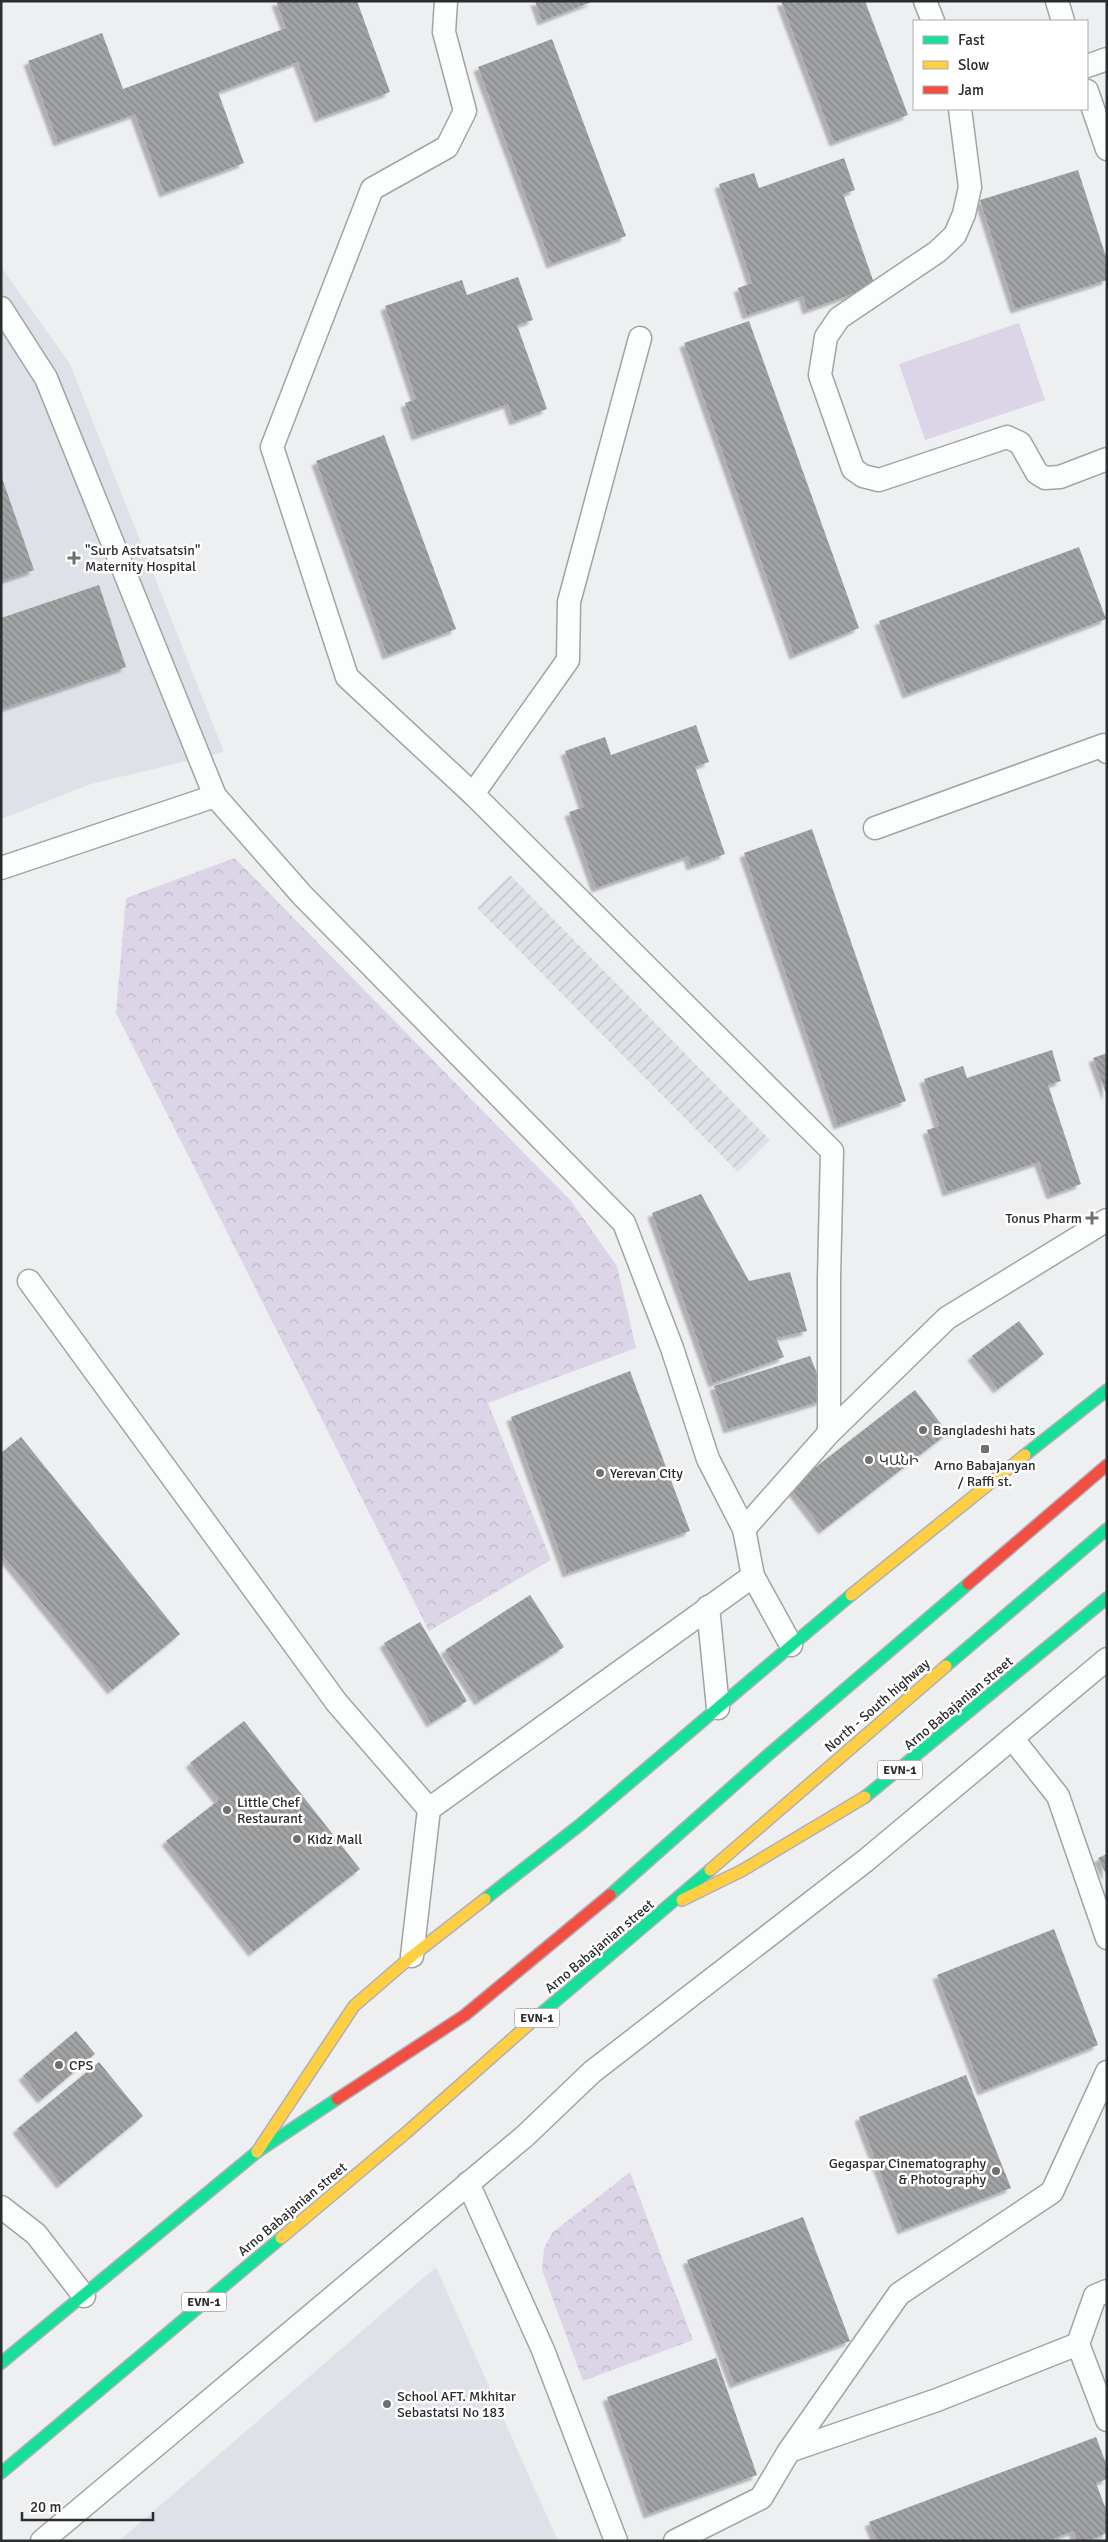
<svg xmlns="http://www.w3.org/2000/svg" width="1108" height="2542" viewBox="0 0 1108 2542" font-family="Signika,'Noto Sans Armenian',sans-serif">
<style>
.built{fill:#dee1e7}
.industrial{fill:url(#industrial-furrows)}
.forest{fill:url(#forest-crowns)}
.pitch{fill:#dcd5e7}
.building{fill:url(#building-back-hatch);filter:url(#shadow)}
.lines{fill:none;stroke-linecap:round;stroke-linejoin:round}
.lane-casing{stroke:#a2a3a4;stroke-width:25}
.fast-casing{stroke:#aeafbb;stroke-width:14}
.slow-casing{stroke:#aeafbb;stroke-width:14}
.jam-casing{stroke:#aeafbb;stroke-width:14}
.lane{stroke:#fcfdfd;stroke-width:22}
.fast{stroke:#16e098;stroke-width:11}
.slow{stroke:#ffcf43;stroke-width:11}
.jam{stroke:#f24e42;stroke-width:11}
.poi-dot{fill:#6f7072;stroke:#fff;stroke-width:2}
.labels{text-anchor:middle;stroke-width:5;stroke-linejoin:round;paint-order:stroke}
.shield{fill:#fff;stroke:#6b6b6c;stroke-width:1}
.shield-label{font-size:12px;font-weight:bold;fill:#2b2c2d}
.poi-label{font-size:14px;fill:#2b2c2d;stroke:#fff;text-anchor:start}
.street-label{font-size:14px;fill:#2b2c2d;stroke:#fff}
</style>
<defs>
<pattern id="industrial-furrows" width="10" height="10" patternUnits="userSpaceOnUse" patternTransform="scale(1.25)"><rect width="10" height="10" fill="#dee1e7"/><path d="M-1 1l2-2M0 10L10 0M9 11l2-2" fill="none" stroke="#bfc1c6"/></pattern>
<pattern id="forest-crowns" width="20" height="18" patternUnits="userSpaceOnUse" patternTransform="scale(1.25)"><rect width="20" height="18" fill="#dcd5e7"/><path d="M2 6a3 3 0 1 1 6 0M12 15a3 3 0 1 1 6 0" fill="none" stroke="#bdb7c6"/></pattern>
<pattern id="building-back-hatch" width="6" height="6" patternUnits="userSpaceOnUse" patternTransform="scale(1.25)"><rect width="6" height="6" fill="#a2a3a4"/><path d="M-1 5l2 2M0 0l6 6M5-1l2 2" fill="none" stroke="#848586"/></pattern>
<filter id="shadow"><feDropShadow dx="-4.5" dy="4.5" stdDeviation="1" flood-color="#0004"/></filter>
</defs>
<rect width="100%" height="100%" fill="#eeeff1"/>
<g class="built">
<polygon points="1,267 70,364 224,752 91,784 1,819"/>
<polygon points="436,2267 558,2541 119,2541"/>
</g>
<polygon class="industrial" points="510,875 770,1140 738,1172 477,908"/>
<g class="forest">
<polygon points="235,858 571,1201 617,1266 636,1348 488,1403 551,1560 429,1631 116,1013 126,898"/>
<polygon points="630,2172 693,2340 583,2381 542,2270 544,2249 552,2233"/>
</g>
<polygon class="pitch" points="1019,323 1045,400 925,440 899,364"/>
<g class="building">
<polygon points="276,1 357,1 390,92 319,118 298,62 218,92 244,163 164,193 135,114 58,142 28,61 102,33 123,89 286,28"/>
<polygon points="535,1 594,1 542,21"/>
<polygon points="781,1 865,1 908,115 834,142"/>
<polygon points="552,39 626,236 551,264 478,67"/>
<polygon points="844,158 855,190 843,194 875,286 807,310 803,296 747,315 738,288 752,283 719,184 754,173 759,188"/>
<polygon points="1078,170 1107,260 1107,280 1015,309 980,200"/>
<polygon points="518,277 533,320 517,325 547,409 514,421 508,404 416,436 405,403 416,399 385,306 462,280 467,295"/>
<polygon points="749,321 859,628 794,655 684,343"/>
<polygon points="384,435 456,629 387,655 316,461"/>
<polygon points="1,475 34,570 1,581"/>
<polygon points="1079,547 1106,619 907,694 879,621"/>
<polygon points="99,585 126,667 1,709 1,618"/>
<polygon points="696,725 709,762 695,767 725,854 691,866 688,856 596,888 569,812 584,807 565,751 605,737 611,755"/>
<polygon points="812,829 906,1101 838,1125 744,853"/>
<polygon points="1052,1050 1061,1081 1048,1085 1081,1184 1051,1195 1039,1162 947,1192 927,1130 939,1126 924,1079 963,1066 967,1078"/>
<polygon points="1107,1053 1107,1096 1093,1058"/>
<polygon points="701,1194 749,1281 790,1272 807,1331 776,1338 784,1357 713,1383 652,1213"/>
<polygon points="1019,1321 1044,1354 998,1389 972,1356"/>
<polygon points="810,1356 824,1391 821,1401 728,1429 714,1386"/>
<polygon points="630,1371 690,1531 567,1573 511,1417"/>
<polygon points="915,1390 948,1433 823,1530 790,1487"/>
<polygon points="21,1437 180,1634 112,1690 1,1553 1,1453"/>
<polygon points="530,1595 564,1647 479,1701 445,1650"/>
<polygon points="420,1622 467,1701 431,1723 384,1643"/>
<polygon points="244,1721 360,1869 253,1952 166,1841 219,1800 190,1763"/>
<polygon points="1107,1854 1107,1876 1098,1858"/>
<polygon points="1054,1929 1098,2045 982,2091 937,1975"/>
<polygon points="76,2031 95,2054 42,2099 23,2076"/>
<polygon points="99,2062 143,2116 61,2184 17,2129"/>
<polygon points="966,2075 1011,2188 902,2230 859,2117"/>
<polygon points="803,2217 850,2341 734,2384 687,2260"/>
<polygon points="716,2358 757,2475 648,2514 607,2397"/>
<polygon points="1096,2437 1107,2466 1107,2479 1096,2483 1107,2512 1107,2533 1087,2541 1077,2541 1073,2531 1048,2541 877,2541 869,2522"/>
</g>
<g class="lines">
<g class="lane-casing">
<g id="lane">
<polyline points="446,1 444,32 465,111 447,147 372,189 272,447 347,677 473,794 832,1151 829,1278 829,1433"/>
<polyline points="925,1 933,21"/>
<polyline points="1057,1 1063,21"/>
<polyline points="1087,66 1107,59"/>
<polyline points="1087,91 1107,149"/>
<polyline points="960,109 970,187 964,214 955,235 937,252 839,318 826,337 820,375 853,469 863,476 879,480 1007,437 1020,443 1037,473 1045,478 1060,477 1107,459"/>
<polyline points="1,308 46,378 215,796 302,895 624,1223 672,1348 708,1459 744,1529 753,1576 791,1645"/>
<polyline points="473,794 568,660 569,602 640,338"/>
<polyline points="875,828 1104,745 1107,752"/>
<polyline points="1,868 215,796"/>
<polyline points="29,1281 337,1703 429,1809"/>
<polyline points="744,1529 829,1433 947,1318 1107,1220"/>
<polyline points="708,1607 718,1708"/>
<polyline points="1012,1738 1058,1796 1107,1938"/>
<polyline points="412,1956 429,1809 753,1576"/>
<polyline points="468,2183 543,2350 616,2541"/>
<polyline points="1,2207 36,2234 84,2296"/>
<polyline points="1107,2291 1095,2296 1078,2344 1107,2420"/>
<polyline points="789,2451 937,2400 1078,2344"/>
<polyline points="42,2541 525,2136 592,2072 865,1861 1107,1659"/>
<polyline points="675,2541 761,2498 789,2451 899,2294 1052,2192 1107,2072"/>
</g>
</g>
<g class="fast-casing">
<g id="fast">
<polyline points="1025,1455 1107,1390"/>
<polyline points="946,1666 1107,1529"/>
<polyline points="865,1797 1107,1598"/>
<polyline points="610,1895 768,1755 968,1584"/>
<polyline points="485,1899 581,1824 851,1595"/>
<polyline points="537,2017 710,1870"/>
<polyline points="1,2363 257,2152 337,2099"/>
<polyline points="1,2473 281,2238"/>
</g>
</g>
<g class="slow-casing">
<g id="slow">
<polyline points="851,1595 1025,1455"/>
<polyline points="710,1870 946,1666"/>
<polyline points="682,1900 743,1870 865,1797"/>
<polyline points="257,2152 354,2006 412,1956 485,1899"/>
<polyline points="281,2238 407,2132 537,2017"/>
</g>
</g>
<g class="jam-casing">
<g id="jam">
<polyline points="968,1584 1107,1465"/>
<polyline points="337,2099 465,2015 610,1895"/>
</g>
</g>
<use href="#lane" class="lane"/>
<use href="#fast" class="fast"/>
<use href="#slow" class="slow"/>
<use href="#jam" class="jam"/>
</g>
<g class="poi-dot">
<path d="M71.5 550.5h5v5h5v5h-5v5h-5v-5h-5v-5h5z"/>
<path d="M1089.5 1210.5h5v5h5v5h-5v5h-5v-5h-5v-5h5z"/>
<circle cx="923" cy="1430" r="5"/>
<rect x="980" y="1444" width="10" height="10" rx="2.5"/>
<circle cx="869" cy="1460" r="5"/>
<circle cx="600" cy="1473" r="5"/>
<circle cx="227" cy="1810" r="5"/>
<circle cx="297" cy="1839" r="5"/>
<circle cx="59" cy="2065" r="5"/>
<circle cx="996" cy="2171" r="5"/>
<circle cx="387" cy="2404" r="5"/>
</g>
<g class="labels">
<g class="shield">
<rect x="877.5" y="1760.5" width="45" height="19" rx="4"/>
<rect x="514.5" y="2008.5" width="45" height="19" rx="4"/>
<rect x="181.5" y="2292.5" width="45" height="19" rx="4"/>
</g>
<g class="shield-label">
<text x="900" y="1774">EVN-1</text>
<text x="537" y="2022">EVN-1</text>
<text x="204" y="2306">EVN-1</text>
</g>
<g class="poi-label">
<text x="85" y="555">"Surb Astvatsatsin"<tspan x="85" dy="16">Maternity Hospital</tspan></text>
<text x="1082" y="1223" text-anchor="end">Tonus Pharm</text>
<text x="933" y="1435">Bangladeshi hats</text>
<text x="879" y="1465">ԿԱՆԻ</text>
<text x="985" y="1470" text-anchor="middle">Arno Babajanyan<tspan x="985" dy="16">/ Raffi st.</tspan></text>
<text x="610" y="1478">Yerevan City</text>
<text x="237" y="1807">Little Chef<tspan x="237" dy="16">Restaurant</tspan></text>
<text x="307" y="1844">Kidz Mall</text>
<text x="69" y="2070">CPS</text>
<text x="986" y="2168" text-anchor="end">Gegaspar Cinematography<tspan x="986" dy="16">&amp; Photography</tspan></text>
<text x="397" y="2401">School AFT. Mkhitar<tspan x="397" dy="16">Sebastatsi No 183</tspan></text>
</g>
<g class="street-label">
<text transform="translate(958 1703) rotate(-40)" y="5">Arno Babajanian street</text>
<text transform="translate(877 1705) rotate(-41)" y="5">North - South highway</text>
<text transform="translate(599 1946) rotate(-40)" y="5">Arno Babajanian street</text>
<text transform="translate(292 2209) rotate(-40)" y="5">Arno Babajanian street</text>
</g>
</g>
<rect width="1108" height="2542" fill="none" stroke="#2b2c2d" stroke-width="5"/>
<rect x="913" y="20" width="175" height="90" fill="#ffffff" stroke="#aaabab"/>
<rect x="923" y="36" width="25" height="8" fill="#16e098" stroke="#aaabab"/>
<text x="958" y="45" font-size="15" fill="#2b2c2d">Fast</text>
<rect x="923" y="61" width="25" height="8" fill="#ffcf43" stroke="#aaabab"/>
<text x="958" y="70" font-size="15" fill="#2b2c2d">Slow</text>
<rect x="923" y="86" width="25" height="8" fill="#f24e42" stroke="#aaabab"/>
<text x="958" y="95" font-size="15" fill="#2b2c2d">Jam</text>
<path d="M22 2512v8h131v-8" fill="none" stroke="#2b2c2d" stroke-width="2.5"/>
<text x="30" y="2512" font-size="15" fill="#2b2c2d" stroke="#ffffff" stroke-width="4" paint-order="stroke">20 m</text>
</svg>
